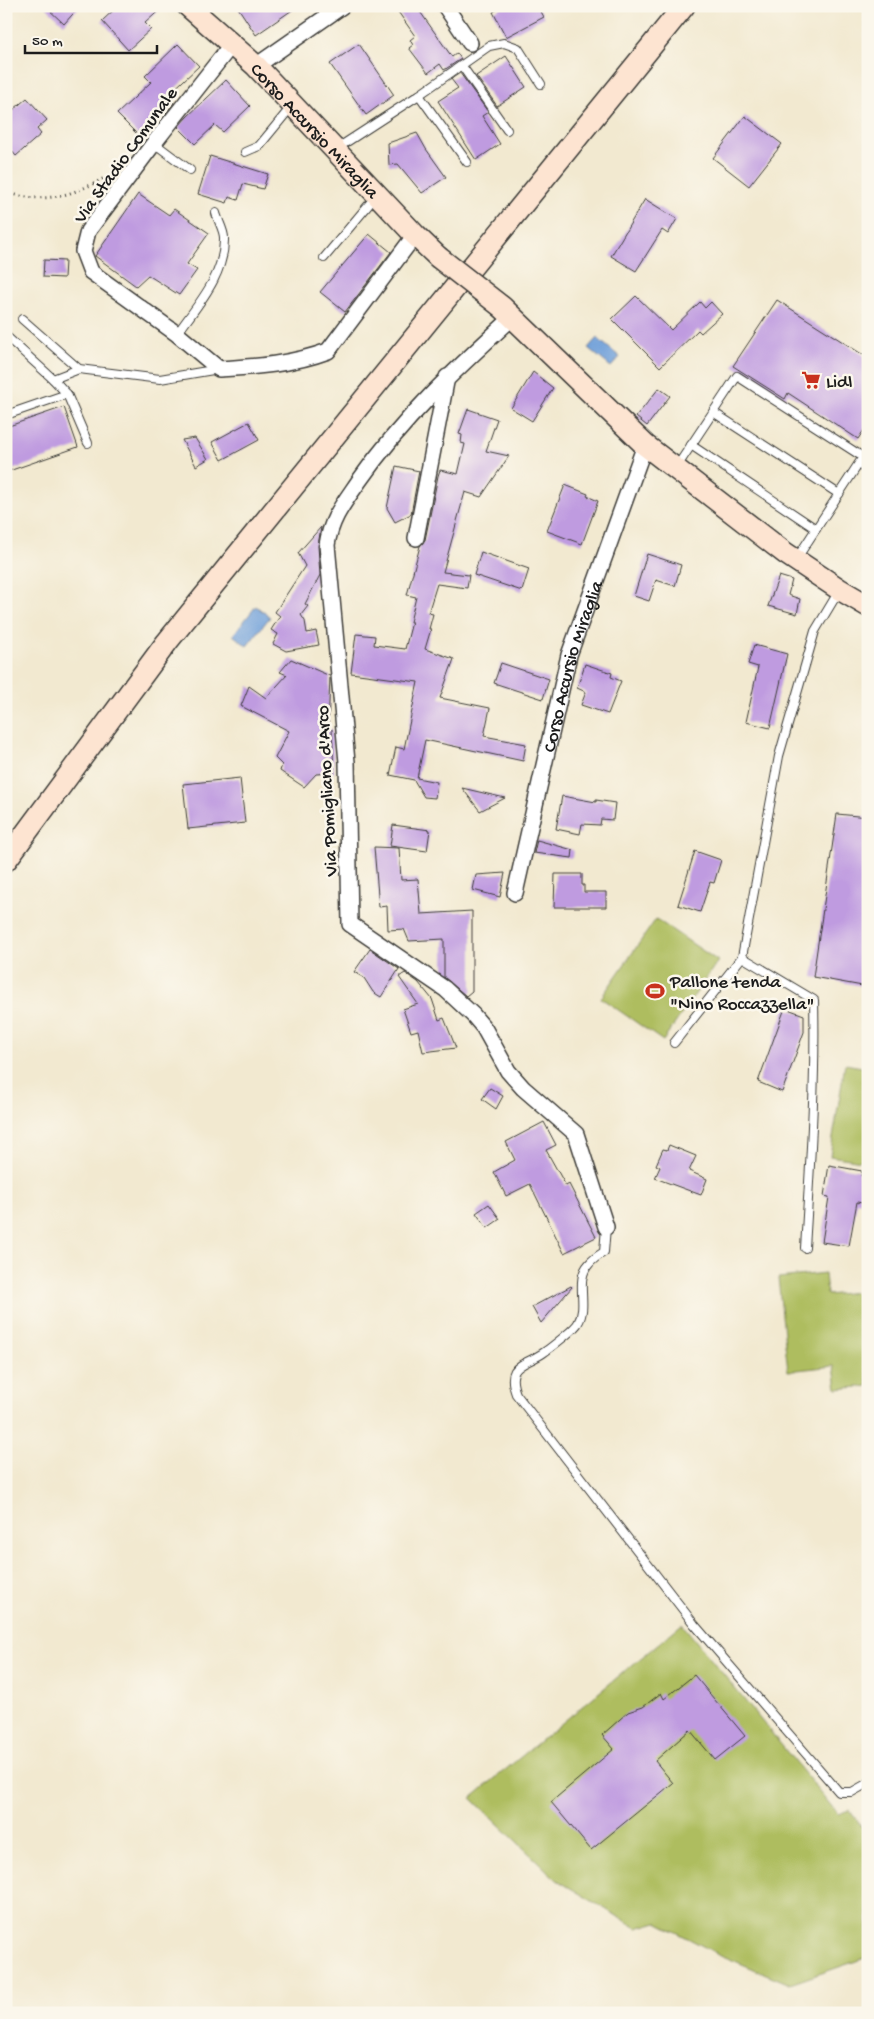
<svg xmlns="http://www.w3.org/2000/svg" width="874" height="2019" viewBox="0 0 874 2019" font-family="'Gochi Hand',sans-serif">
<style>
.green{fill:#aebd5f;stroke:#656c3e}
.water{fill:#6e9fd9;stroke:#455e7a}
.building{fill:#bf9be0}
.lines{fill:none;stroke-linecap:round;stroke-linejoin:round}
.lane-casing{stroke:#3c3b37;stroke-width:10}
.street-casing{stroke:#3c3b37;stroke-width:18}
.secondary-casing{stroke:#3c3b37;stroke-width:24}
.path{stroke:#3c3b37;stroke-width:3;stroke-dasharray:1 4;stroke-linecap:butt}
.lane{stroke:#fff;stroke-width:8}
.street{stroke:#fff;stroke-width:15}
.secondary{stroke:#fde4d1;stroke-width:21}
.secondary-bridge-casing{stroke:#3c3b37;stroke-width:24;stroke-linecap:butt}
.secondary-bridge{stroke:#fde4d1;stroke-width:21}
.labels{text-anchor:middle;stroke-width:5;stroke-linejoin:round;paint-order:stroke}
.street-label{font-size:19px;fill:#1c1c1c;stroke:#fbf7ec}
.poi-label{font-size:19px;fill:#1c1c1c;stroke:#fbf7ec;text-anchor:start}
</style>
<rect width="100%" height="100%" fill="#fbf7ec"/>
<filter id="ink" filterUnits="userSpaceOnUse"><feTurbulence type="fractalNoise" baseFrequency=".02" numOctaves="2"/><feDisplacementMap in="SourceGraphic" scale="10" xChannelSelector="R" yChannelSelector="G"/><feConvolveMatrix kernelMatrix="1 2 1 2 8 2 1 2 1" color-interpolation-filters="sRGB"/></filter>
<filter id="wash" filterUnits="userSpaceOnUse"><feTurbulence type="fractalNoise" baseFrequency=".0096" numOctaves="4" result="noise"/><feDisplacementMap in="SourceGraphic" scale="20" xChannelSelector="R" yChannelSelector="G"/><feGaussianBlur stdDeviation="1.12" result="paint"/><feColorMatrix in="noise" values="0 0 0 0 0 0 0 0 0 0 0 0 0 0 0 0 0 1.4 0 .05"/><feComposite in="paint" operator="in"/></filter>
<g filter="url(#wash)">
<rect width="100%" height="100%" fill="#f2e9d0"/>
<g class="green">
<polygon points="656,919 718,961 663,1041 601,998"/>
<polygon points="845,1064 868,1068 868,1162 830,1156"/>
<polygon points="825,1273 827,1295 868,1291 868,1386 837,1389 834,1366 788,1371 778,1278"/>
<polygon points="682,1624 838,1814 849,1810 868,1834 868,1957 790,1984 718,1954 657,1922 637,1928 557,1880 471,1798"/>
</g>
<g class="water">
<polygon points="597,338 620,357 611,367 588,348"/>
<polygon points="256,606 270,617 247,646 233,635"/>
</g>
<g id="blocks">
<g class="building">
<polygon points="45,6 80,6 64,24"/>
<polygon points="118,6 164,6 145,23 151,29 128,50 102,21"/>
<polygon points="237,6 298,6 256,35"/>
<polygon points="394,6 416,6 452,57 457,53 461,59 444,70 440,64 428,73 409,48 413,45 410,40 415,36"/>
<polygon points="503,6 538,6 544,17 506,37 493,12"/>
<polygon points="178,44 199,66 167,96 174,103 165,114 164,112 139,136 117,114 151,82 145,76"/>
<polygon points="359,44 394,95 366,115 330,64"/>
<polygon points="506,56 526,87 497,106 476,76"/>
<polygon points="460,73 488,112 482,116 500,144 476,160 438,101 458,88 451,79"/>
<polygon points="226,80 250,106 223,132 215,125 195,144 178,127 187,117"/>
<polygon points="27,98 47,120 37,129 41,134 16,156 6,144 6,116"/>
<polygon points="745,116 782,144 749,186 713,158"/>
<polygon points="417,133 426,149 446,177 422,193 398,164 389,165 388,143"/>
<polygon points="210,156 268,174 263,189 243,184 238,200 229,197 227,203 198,194"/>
<polygon points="138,194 169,215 174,209 209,233 187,264 197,270 179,295 148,275 136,286 95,256"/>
<polygon points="645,199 677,219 668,234 662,230 636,271 611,256"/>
<polygon points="369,234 391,252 345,312 320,292"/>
<polygon points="44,260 65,261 64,278 43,277"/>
<polygon points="636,296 671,330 700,302 705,308 711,302 722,314 701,333 698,330 660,367 612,319"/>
<polygon points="777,300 868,358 868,424 858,439 788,393 785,399 733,366"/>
<polygon points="533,372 553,388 532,421 511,408"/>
<polygon points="659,388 670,396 647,426 636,417"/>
<polygon points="64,407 78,447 6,472 6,427"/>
<polygon points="468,409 497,419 486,451 509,456 481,497 465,492 443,572 469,575 467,588 437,584 428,613 433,614 429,629 431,629 425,649 454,659 440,698 490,708 484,736 526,744 523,761 425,740 417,778 437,782 435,798 424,797 414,780 390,775 396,747 404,749 418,682 351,673 356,634 375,636 374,645 405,649 412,622 410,622 416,597 407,595 420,546 425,540 438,476 440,470 458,474 465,444 461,443 462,435 459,434"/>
<polygon points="249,422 259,440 222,460 212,442"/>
<polygon points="195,438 208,459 196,466 182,440"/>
<polygon points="396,466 419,471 411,514 395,522 387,508"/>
<polygon points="565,485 588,494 587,496 598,501 582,544 547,531"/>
<polygon points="321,527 318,546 320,575 305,604 308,606 301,615 305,621 307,633 316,631 319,645 286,651 273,644 278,634 271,630 280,616 275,612 305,566 298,553"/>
<polygon points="481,552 529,569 522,591 474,575"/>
<polygon points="647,554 681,565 675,586 656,580 649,601 634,596"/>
<polygon points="779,576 792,580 788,595 800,599 797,614 768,606"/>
<polygon points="754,645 787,654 770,728 746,722 758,667 748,664"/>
<polygon points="291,659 330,676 328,729 332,729 334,773 316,774 304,787 280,771 282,765 275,758 289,731 241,706 249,686 266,698 287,675 280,672"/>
<polygon points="501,663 549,679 543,699 494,683"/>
<polygon points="585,664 612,673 611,677 621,681 608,714 581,705 586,692 577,688"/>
<polygon points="240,778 245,823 188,829 183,784"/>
<polygon points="462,788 505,798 480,811"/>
<polygon points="562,796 596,802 596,800 615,803 613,820 601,819 600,825 582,824 580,834 556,829"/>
<polygon points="837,814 868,817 868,987 813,977"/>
<polygon points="393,825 430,830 427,851 390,846"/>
<polygon points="537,840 573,850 572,858 534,853"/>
<polygon points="374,847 399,848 401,880 418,879 421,914 472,911 472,991 466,996 444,977 444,939 409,941 404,929 388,930 387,906 379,907"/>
<polygon points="695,851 721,860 714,883 710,882 700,912 678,905"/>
<polygon points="505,873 500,897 473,890 476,875"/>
<polygon points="555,874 582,874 582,885 584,885 584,892 606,892 606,907 554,907"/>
<polygon points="370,949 399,969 381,997 373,992 364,978 354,972"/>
<polygon points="405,973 418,982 432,999 439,1020 444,1018 456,1048 423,1052 418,1030 411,1032 403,1009 418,1004 399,977"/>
<polygon points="785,1008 804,1015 804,1032 782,1092 758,1082"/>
<polygon points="490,1088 503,1096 496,1109 482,1099"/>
<polygon points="544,1122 556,1145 546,1150 566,1186 569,1184 596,1237 564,1253 530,1184 506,1196 494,1172 515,1160 506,1142"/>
<polygon points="669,1145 696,1156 689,1171 707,1179 701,1195 655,1178 660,1167 656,1165 663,1149 667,1150"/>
<polygon points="829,1165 862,1171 861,1176 868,1177 868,1204 857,1202 849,1246 822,1242 829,1197 824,1196"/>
<polygon points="489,1204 500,1219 487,1228 476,1213"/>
<polygon points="571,1286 572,1287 541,1323 532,1307"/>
<polygon points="694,1675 745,1736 715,1760 690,1730 655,1761 673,1783 591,1850 551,1802 614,1749 602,1735 628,1712 643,1707 661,1693 664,1699"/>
</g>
</g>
</g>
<g filter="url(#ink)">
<use href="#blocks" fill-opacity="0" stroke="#3c3b37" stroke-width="1"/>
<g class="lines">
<g class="lane-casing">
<g id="lane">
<polyline points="462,66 507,130"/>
<polyline points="419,95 467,162"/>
<polyline points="154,143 190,170"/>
<polyline points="336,149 419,95 489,46 504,43 518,48 541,84"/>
<polyline points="245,152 259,146 292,106"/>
<polyline points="324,258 376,196"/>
<polyline points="22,319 79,369 160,379 219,369"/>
<path d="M177 334C197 305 225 276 224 238 224 230 218 221 216 213"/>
<polyline points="7,337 53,379 79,369"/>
<polyline points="67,394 88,443"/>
<polyline points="713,412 839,494"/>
<polyline points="6,415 67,394 53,379"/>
<polyline points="691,445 816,529"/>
<polyline points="676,468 737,376 863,457 797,558"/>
<polyline points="674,1043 742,957"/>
<path d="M606 1227 604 1252C599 1255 593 1259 589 1264 574 1280 589 1305 578 1323 575 1329 549 1349 543 1353 524 1366 505 1364 516 1394L694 1624 839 1792H852L868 1783"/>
<path d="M805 1248C810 1166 816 1083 814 1000L742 957 779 756 815 631 839 591"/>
</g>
</g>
<g class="street-casing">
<g id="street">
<polyline points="445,6 470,43"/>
<path d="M232 44 154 143 88 231 83 251 91 272 177 334 219 369C256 367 293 364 328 351L415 235"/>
<polyline points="256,66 342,6"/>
<path d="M513 317C456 369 403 418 359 481 344 503 331 518 327 545L347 762 350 924 445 989 473 1015 484 1028 508 1071 523 1088 576 1134 606 1227"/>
<polyline points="416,538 447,377"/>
<path id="s1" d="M515 893 569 655 645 445"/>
</g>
</g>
<g class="secondary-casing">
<g id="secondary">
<path id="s2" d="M188 6 256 66 415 235 438 257"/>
<polyline points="502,307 645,445 785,553 839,589 868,606"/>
<polyline points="6,860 167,642 684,6"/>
</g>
</g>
<path class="path" d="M6 192C44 205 74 195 108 176"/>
<use href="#lane" class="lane"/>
<use href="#street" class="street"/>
<use href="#secondary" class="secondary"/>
<g class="secondary-bridge-casing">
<polyline id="secondary-bridge" points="438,257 502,307"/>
</g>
<use href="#secondary-bridge" class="secondary-bridge"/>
</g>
</g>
<defs>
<g id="supermarket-bare" transform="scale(1.5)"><path d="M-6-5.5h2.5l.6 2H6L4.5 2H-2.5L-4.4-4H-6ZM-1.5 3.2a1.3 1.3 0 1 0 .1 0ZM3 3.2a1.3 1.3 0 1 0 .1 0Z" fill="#c8321e" stroke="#fbf7ec" stroke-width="2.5" paint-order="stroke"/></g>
<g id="stadium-bare" transform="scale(1.5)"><path d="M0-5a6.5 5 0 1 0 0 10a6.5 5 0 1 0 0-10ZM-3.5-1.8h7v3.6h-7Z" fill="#c8321e" stroke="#fbf7ec" stroke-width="2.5" paint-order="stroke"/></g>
</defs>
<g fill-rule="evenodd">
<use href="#supermarket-bare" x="811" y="380"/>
<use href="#stadium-bare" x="655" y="991"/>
</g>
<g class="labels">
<g class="street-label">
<text dy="7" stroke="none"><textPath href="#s2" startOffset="178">Corso Accursio Miraglia</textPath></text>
<text transform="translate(124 154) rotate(-54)" y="7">Via Stadio Comunale</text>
<text dy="7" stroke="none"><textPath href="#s1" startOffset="234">Corso Accursio Miraglia</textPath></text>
<text transform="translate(325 791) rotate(-93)" y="7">Via Pomigliano d'Arco</text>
</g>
<g class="poi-label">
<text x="826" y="387">Lidl</text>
<text x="670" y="987">Pallone tenda<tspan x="670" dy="22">"Nino Roccazzella"</tspan></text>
</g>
</g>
<rect width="874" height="2019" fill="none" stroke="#fbf7ec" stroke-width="25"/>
<path d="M25 45v8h132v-8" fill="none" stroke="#1c1c1c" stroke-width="2.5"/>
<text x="32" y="45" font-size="15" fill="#1c1c1c" stroke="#fbf7ec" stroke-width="4" paint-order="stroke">50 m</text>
</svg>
